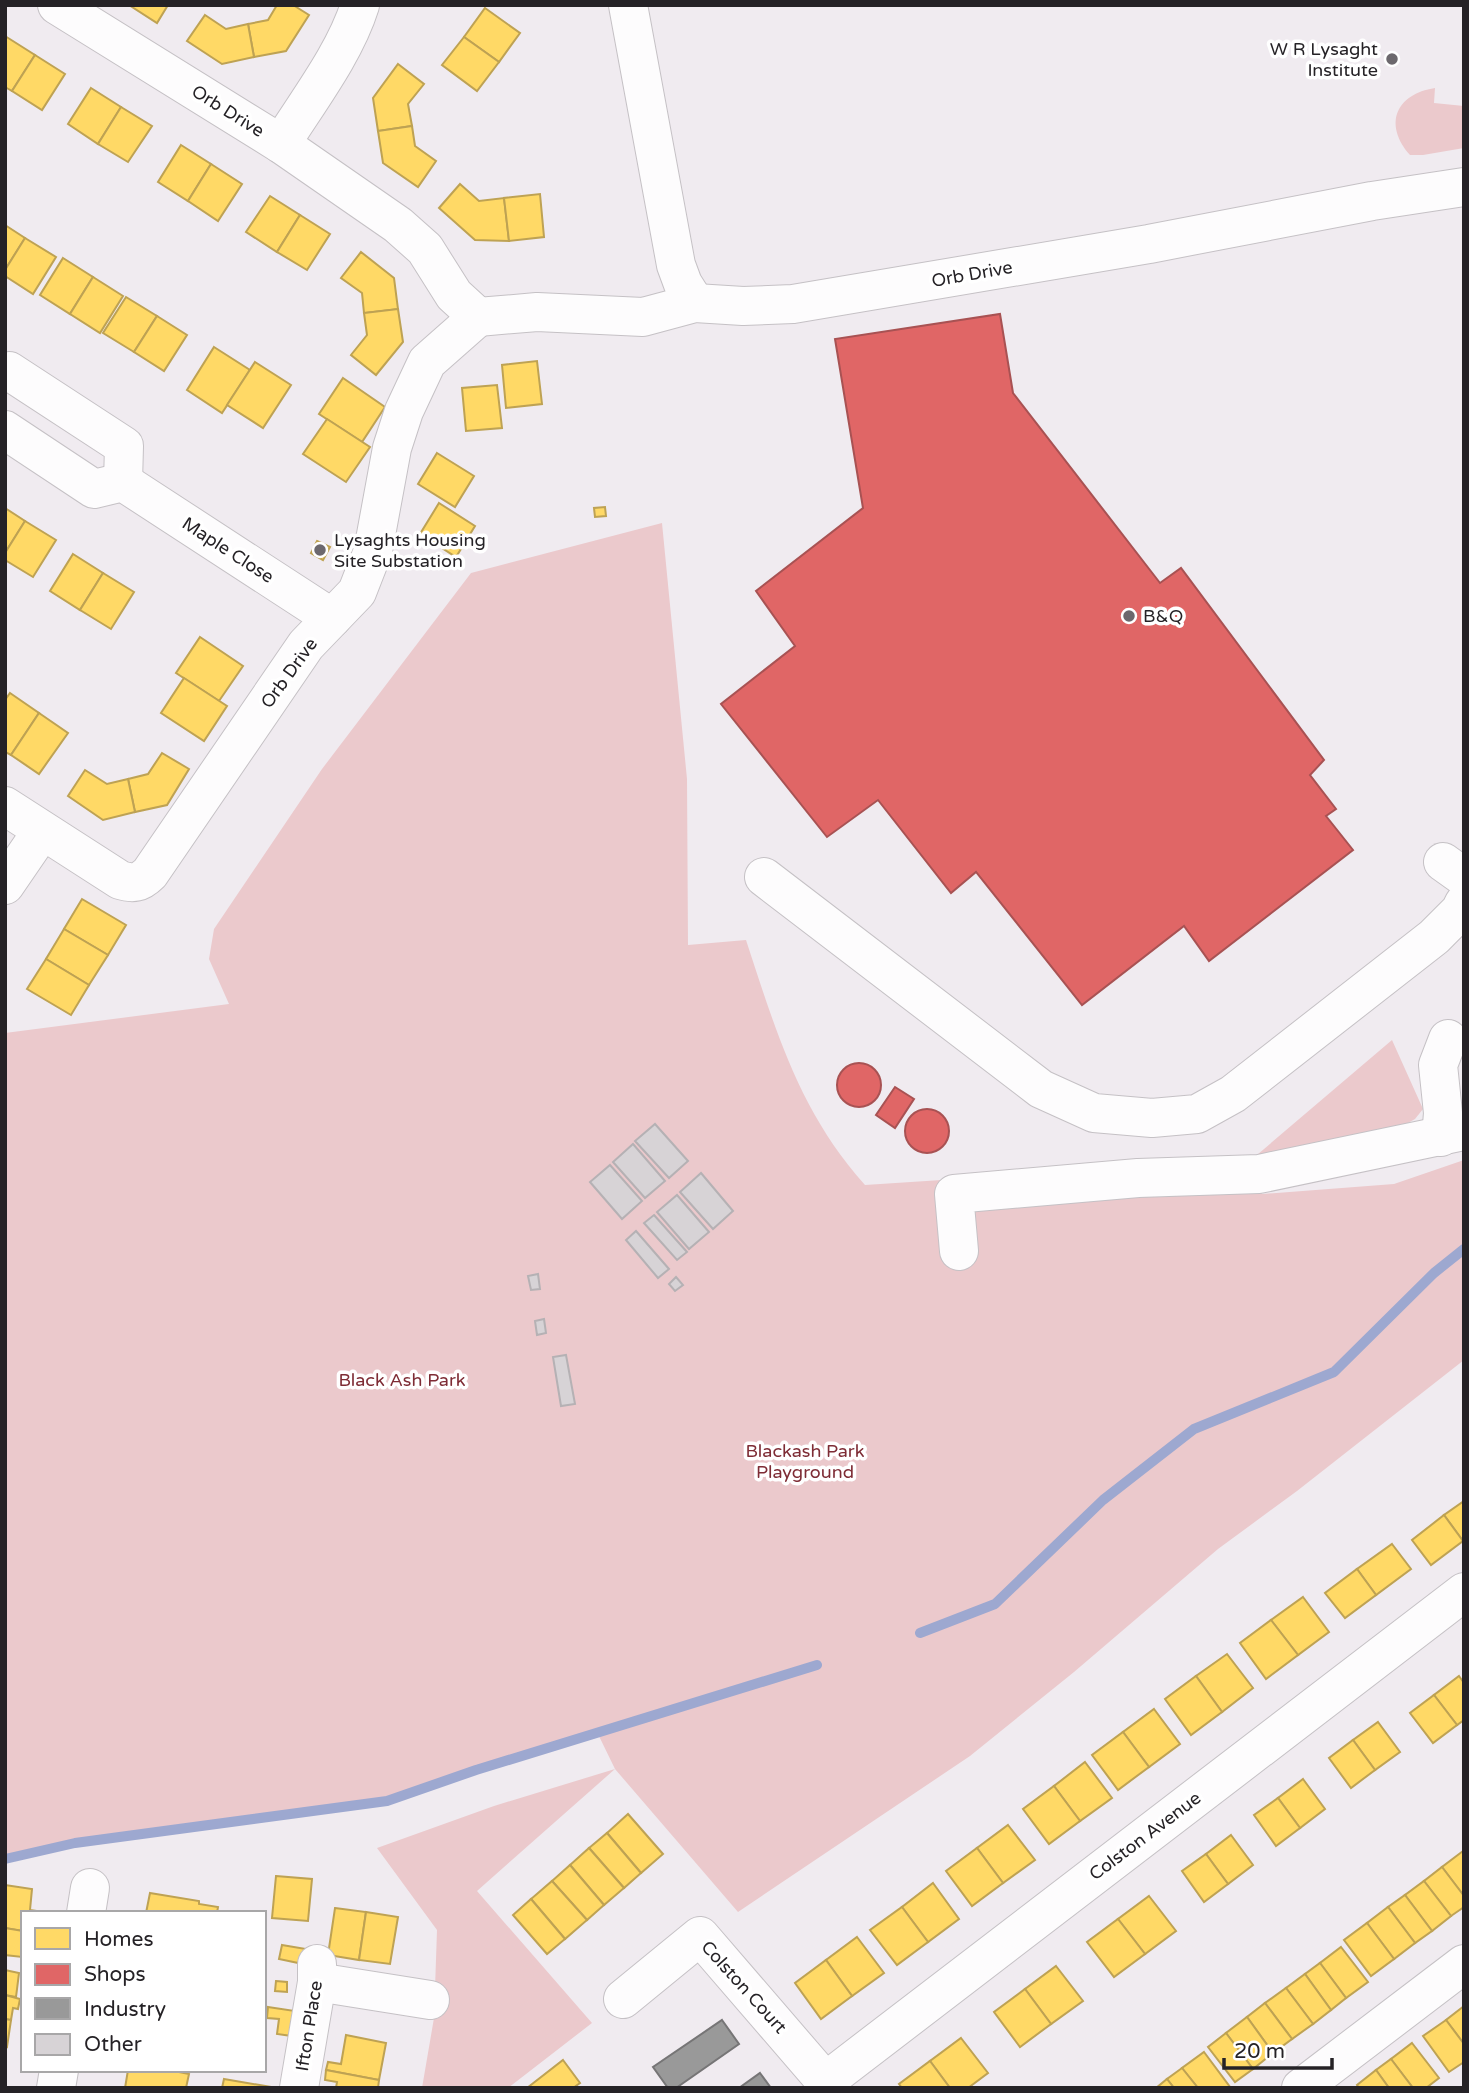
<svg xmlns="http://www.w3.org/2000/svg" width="1469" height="2093" viewBox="0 0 1469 2093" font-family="'Varela Round',sans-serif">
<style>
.green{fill:#ebc9cc}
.homes{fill:#ffd966;stroke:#bea253;stroke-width:2}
.shops{fill:#e06666;stroke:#a85253;stroke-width:2}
.industry{fill:#999;stroke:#767576;stroke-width:2}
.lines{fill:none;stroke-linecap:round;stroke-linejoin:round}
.stream{stroke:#9da8d0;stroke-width:10}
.building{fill:#d7d3d6;stroke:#b5b1b4;stroke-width:2}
.minor-casing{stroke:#c5c1c5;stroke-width:40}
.minor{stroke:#fdfcfd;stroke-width:38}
.poi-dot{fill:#6c686d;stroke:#fff;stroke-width:2.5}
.labels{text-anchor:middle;stroke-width:7;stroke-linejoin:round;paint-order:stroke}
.poi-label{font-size:18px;fill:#252226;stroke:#fff;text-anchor:start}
.street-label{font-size:18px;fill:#252226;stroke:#fff}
.park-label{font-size:18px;fill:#7e2c35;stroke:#fff}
</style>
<rect width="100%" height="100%" fill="#f0ebf0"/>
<g class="green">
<path d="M1435 88 1434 103 1464 106V148L1423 155H1410C1383 124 1396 94 1435 88Z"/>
<path d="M662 523 687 779 688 945 746 940C776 1031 799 1111 865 1185L1251 1160 1392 1040 1423 1109 1415 1119 1399 1128 1252 1161 1262 1194 1394 1184 1464 1160V1360L1297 1491 1218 1549 1074 1672 970 1756 738 1912 615 1769 477 1891 592 2023 508 2088H422L434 2018 437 1930 377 1848 494 1806 615 1769 597 1732 476 1770 387 1801 75 1843 5 1859V1033L229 1004 209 959 214 929 322 769 471 573Z"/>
</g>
<g class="homes">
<polygon points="129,5 168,5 157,23"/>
<polygon points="277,5 293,5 309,15 286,51 254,57 248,24 268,20"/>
<polygon points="485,8 520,33 499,62 464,37"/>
<polygon points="205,15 226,29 248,24 254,57 222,64 187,41"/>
<polygon points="5,36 35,55 12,91 5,87"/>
<polygon points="464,37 499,62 477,91 442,65"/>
<polygon points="35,55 65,74 42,110 12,91"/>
<polygon points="398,64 424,84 408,104 412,126 378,131 373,98"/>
<polygon points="91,88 121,107 98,144 68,124"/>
<polygon points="121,107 152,126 128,162 98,144"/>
<polygon points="412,126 415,146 436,161 418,187 383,163 378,131"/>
<polygon points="181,145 211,164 188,201 158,182"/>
<polygon points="211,164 242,184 218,221 188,201"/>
<polygon points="460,184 479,201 504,198 509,241 475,240 439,208"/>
<polygon points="540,194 544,237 509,241 504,198"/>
<polygon points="270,196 300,215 277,252 246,232"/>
<polygon points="300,215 330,234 307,270 277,252"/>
<polygon points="5,225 25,238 5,270"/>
<polygon points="25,238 56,257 33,294 5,276 5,270"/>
<polygon points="361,252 394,278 398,309 364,313 362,293 341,278"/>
<polygon points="63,258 93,277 70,314 40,295"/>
<polygon points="93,277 123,296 100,333 70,314"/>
<polygon points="126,297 157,316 134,352 103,333"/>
<polygon points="398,309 403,342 376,375 351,355 367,335 364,313"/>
<polygon points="157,316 187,335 164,371 134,352"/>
<polygon points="214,347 250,370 222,413 187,390"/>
<polygon points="537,361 542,404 506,408 502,365"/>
<polygon points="255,362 291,385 263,428 227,405"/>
<polygon points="343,378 385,407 362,442 319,414"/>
<polygon points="497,385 502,428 466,431 462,388"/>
<polygon points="327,419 370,447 346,482 303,454"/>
<polygon points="437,453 474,476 455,507 418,484"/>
<polygon points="439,503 475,526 456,557 420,534"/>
<polygon points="605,507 606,516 595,517 594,508"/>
<polygon points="5,508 25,521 5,553"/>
<polygon points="25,521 56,540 33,577 5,560 5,553"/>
<polygon points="317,541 330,547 323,560 311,553"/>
<polygon points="73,554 103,573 80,610 50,591"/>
<polygon points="103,573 134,592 111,629 80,610"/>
<polygon points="200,637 243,666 219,701 176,673"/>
<polygon points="184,678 227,706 204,741 161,713"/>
<polygon points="10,693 39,713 11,755 5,752 5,700"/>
<polygon points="39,713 68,733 39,774 11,755"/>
<polygon points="162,753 189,769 167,805 135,812 128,779 148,774"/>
<polygon points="85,770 107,784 128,779 135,812 103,820 68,796"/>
<polygon points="82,899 126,925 108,955 64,929"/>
<polygon points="64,929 108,955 89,985 46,959"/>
<polygon points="46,959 89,985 71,1015 27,989"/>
<polygon points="1464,1501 1464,1541 1463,1541 1444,1515"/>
<polygon points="1444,1515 1463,1541 1431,1565 1412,1540"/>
<polygon points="1392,1544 1411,1569 1376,1595 1357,1569"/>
<polygon points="1357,1569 1376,1595 1345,1618 1325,1593"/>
<polygon points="1303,1597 1329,1632 1298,1655 1271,1620"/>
<polygon points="1271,1620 1298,1655 1266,1679 1240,1643"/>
<polygon points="1227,1654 1253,1688 1222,1712 1196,1676"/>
<polygon points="1196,1676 1222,1712 1191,1735 1165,1699"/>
<polygon points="1459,1676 1464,1683 1464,1720 1457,1725 1434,1695"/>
<polygon points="1434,1695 1457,1725 1433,1743 1410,1713"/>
<polygon points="1154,1709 1180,1744 1149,1767 1123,1732"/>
<polygon points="1378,1722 1400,1752 1375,1770 1353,1740"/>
<polygon points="1123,1732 1149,1767 1118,1790 1092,1755"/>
<polygon points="1353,1740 1375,1770 1351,1788 1329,1758"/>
<polygon points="1085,1762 1112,1798 1080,1821 1054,1786"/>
<polygon points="1303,1779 1325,1809 1300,1828 1278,1798"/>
<polygon points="1054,1786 1080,1821 1049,1844 1023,1809"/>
<polygon points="1278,1798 1300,1828 1276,1846 1254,1815"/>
<polygon points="628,1814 663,1854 641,1873 607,1833"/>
<polygon points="1008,1825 1035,1860 1003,1883 977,1848"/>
<polygon points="607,1833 641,1873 624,1888 589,1848"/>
<polygon points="1231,1835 1253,1865 1228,1884 1206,1854"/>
<polygon points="589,1848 624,1888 604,1905 570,1865"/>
<polygon points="977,1848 1003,1883 972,1906 946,1871"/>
<polygon points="1463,1851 1464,1852 1464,1896 1442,1867"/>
<polygon points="1206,1854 1228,1884 1204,1902 1182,1871"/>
<polygon points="570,1865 604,1905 587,1920 552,1881"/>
<polygon points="1442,1867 1464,1896 1464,1907 1451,1916 1424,1881"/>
<polygon points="276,1876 312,1879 308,1921 272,1918"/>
<polygon points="552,1881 587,1920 565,1939 531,1899"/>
<polygon points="1424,1881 1451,1916 1432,1931 1405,1895"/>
<polygon points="933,1883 959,1919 928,1942 902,1907"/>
<polygon points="5,1885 32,1889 30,1910 37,1911 36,1913 23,1913 23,1931 5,1928"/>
<polygon points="150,1893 199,1901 199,1904 218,1907 217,1913 146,1913"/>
<polygon points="1405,1895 1432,1931 1415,1943 1388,1907"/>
<polygon points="1149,1896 1176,1931 1145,1954 1118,1919"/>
<polygon points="531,1899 565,1939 547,1954 513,1915"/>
<polygon points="902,1907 928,1942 897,1965 870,1930"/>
<polygon points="1388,1907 1415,1943 1394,1959 1367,1923"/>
<polygon points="335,1908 366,1912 359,1960 328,1955"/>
<polygon points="366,1912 398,1917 390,1964 359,1960"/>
<polygon points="1118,1919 1145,1954 1114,1977 1087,1942"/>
<polygon points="1367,1923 1394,1959 1371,1976 1344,1940"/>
<polygon points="5,1928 23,1931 22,1957 5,1955"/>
<polygon points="857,1937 884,1973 852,1996 826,1960"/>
<polygon points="282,1945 306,1949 303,1964 279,1959"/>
<polygon points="1341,1947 1368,1982 1346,1998 1320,1963"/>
<polygon points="826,1960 852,1996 821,2019 795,1983"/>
<polygon points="1320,1963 1346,1998 1331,2010 1305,1974"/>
<polygon points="1056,1966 1083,2001 1051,2024 1025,1989"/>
<polygon points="5,1970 19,1973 16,1997 5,1995"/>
<polygon points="1305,1974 1331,2010 1313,2024 1286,1988"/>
<polygon points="276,1981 287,1982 287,1992 275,1991"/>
<polygon points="1286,1988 1313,2024 1292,2039 1265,2003"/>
<polygon points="1025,1989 1051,2024 1020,2047 994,2012"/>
<polygon points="5,1995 20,1999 18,2009 13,2008 11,2020 5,2019"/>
<polygon points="1265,2003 1292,2039 1273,2053 1247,2017"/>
<polygon points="1464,2006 1464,2044 1446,2020"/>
<polygon points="268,2007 295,2011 292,2036 277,2034 279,2019 267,2018"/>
<polygon points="1247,2017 1273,2053 1253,2069 1226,2033"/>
<polygon points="5,2019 11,2020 7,2047 5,2046"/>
<polygon points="1446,2020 1464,2044 1464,2062 1449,2072 1423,2036"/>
<polygon points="1226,2033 1253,2069 1235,2082 1208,2047"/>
<polygon points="346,2035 386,2043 379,2080 326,2070 328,2062 341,2064"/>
<polygon points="961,2038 988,2073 968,2088 950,2088 930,2061"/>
<polygon points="1412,2043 1439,2078 1426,2088 1413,2088 1391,2059"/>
<polygon points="1204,2052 1230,2087 1229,2088 1198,2088 1182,2068"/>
<polygon points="1391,2059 1413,2088 1389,2088 1376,2070"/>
<polygon points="563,2060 580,2083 573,2088 527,2088"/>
<polygon points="930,2061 950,2088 902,2088 899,2084"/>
<polygon points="1182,2068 1198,2088 1174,2088 1167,2079"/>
<polygon points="128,2070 169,2070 189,2074 186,2088 125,2088"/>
<polygon points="326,2070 379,2080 378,2088 336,2088 337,2082 325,2080"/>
<polygon points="1376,2070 1389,2088 1359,2088 1357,2085"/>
<polygon points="224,2079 277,2088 222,2088"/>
<polygon points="1167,2079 1174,2088 1156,2088"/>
</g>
<g class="shops">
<polygon points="1000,314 1013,393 1160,583 1181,568 1324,760 1310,775 1336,809 1326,816 1353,850 1209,961 1184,926 1082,1005 976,872 951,893 878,800 827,837 721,704 795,646 756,591 863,508 835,339"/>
<circle cx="859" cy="1085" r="22"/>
<polygon points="895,1087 914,1099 895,1128 876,1115"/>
<circle cx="927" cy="1131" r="22"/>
</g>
<g class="industry">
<polygon points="722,2020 739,2044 676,2088 668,2088 653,2067"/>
<polygon points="760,2073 771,2088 739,2088"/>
</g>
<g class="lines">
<g class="stream">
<polyline points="920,1633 995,1604 1103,1500 1194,1429 1334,1372 1434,1273 1464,1249"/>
<polyline points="5,1859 75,1843 387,1801 476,1770 817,1665"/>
</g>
</g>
<g class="building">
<polygon points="655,1124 688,1161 669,1178 635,1141"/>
<polygon points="633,1144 665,1181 645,1198 613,1162"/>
<polygon points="610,1165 642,1201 622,1219 590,1182"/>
<polygon points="701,1173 733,1211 713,1229 680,1192"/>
<polygon points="677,1195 709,1232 689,1249 657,1212"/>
<polygon points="654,1215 687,1252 677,1260 644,1223"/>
<polygon points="636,1231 669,1269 658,1278 626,1240"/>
<polygon points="538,1274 540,1289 531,1290 528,1276"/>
<polygon points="676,1277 683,1285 675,1291 669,1284"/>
<polygon points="544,1319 546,1333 537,1335 535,1321"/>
<polygon points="566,1355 575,1404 561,1406 553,1357"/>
</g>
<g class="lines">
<g class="minor-casing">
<g id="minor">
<polyline points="57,5 281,144 398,225 425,249 454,295 478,317 537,312 643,317 695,303 743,306 793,304 1149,244 1372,201 1464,187"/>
<polyline points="628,5 676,265 683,284 695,303"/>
<path d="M281 144C308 101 345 53 360 5"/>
<polyline points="9,371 124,446 123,482"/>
<polyline points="5,430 94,489 123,482 332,618"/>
<path d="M5 806 120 880C133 884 140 883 150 873L306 645 357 592 373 551 392 448 404 411 427 362 478 317"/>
<polyline points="1443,862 1464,877"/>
<polyline points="764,877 1041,1089 1094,1113 1152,1118 1197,1114 1233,1094 1434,937 1460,911 1464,903"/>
<polyline points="5,885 42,831"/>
<polyline points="1441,1137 1443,1113 1438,1065 1448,1039"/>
<polyline points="959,1251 954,1194 1138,1178 1259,1174 1464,1131"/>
<polyline points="86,1913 90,1888"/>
<polyline points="317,1982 430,2000"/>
<polyline points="623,1999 700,1936 831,2088"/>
<polyline points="826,2081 1464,1592"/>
<polyline points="56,2088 59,2070"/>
<polyline points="299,2088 317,1982 317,1964"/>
<polyline points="1301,2088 1464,1964"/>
</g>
</g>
<use href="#minor" class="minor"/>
</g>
<g class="poi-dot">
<circle cx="1392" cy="59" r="7"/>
<circle cx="320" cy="550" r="7"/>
<circle cx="1129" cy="616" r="7"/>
</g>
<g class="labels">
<g class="poi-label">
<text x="1378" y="55" text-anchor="end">W R Lysaght<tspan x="1378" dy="21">Institute</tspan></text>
<text x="334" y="546">Lysaghts Housing<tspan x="334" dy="21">Site Substation</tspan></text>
<text x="1143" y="622">B&amp;Q</text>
</g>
<g class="street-label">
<text transform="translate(228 111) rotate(32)" y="6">Orb Drive</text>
<text transform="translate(972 274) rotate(-10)" y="6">Orb Drive</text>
<text transform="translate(228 550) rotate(33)" y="6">Maple Close</text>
<text transform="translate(289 673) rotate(-54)" y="6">Orb Drive</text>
<text transform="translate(1145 1836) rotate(-37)" y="6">Colston Avenue</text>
<text transform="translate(744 1987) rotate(48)" y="6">Colston Court</text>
<text transform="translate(309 2026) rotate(-81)" y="6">Ifton Place</text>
</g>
<g class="park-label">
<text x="402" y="1386">Black Ash Park</text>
<text x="805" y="1457">Blackash Park<tspan x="805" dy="21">Playground</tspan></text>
</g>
</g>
<rect width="1469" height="2093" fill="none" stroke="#252226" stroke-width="14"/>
<rect x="21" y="1911" width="245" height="161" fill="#ffffff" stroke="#a8a7a8" stroke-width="2"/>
<rect x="35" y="1928" width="35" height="21" fill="#ffd966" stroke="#a8a7a8" stroke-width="2"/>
<text x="84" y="1946" font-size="21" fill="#252226">Homes</text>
<rect x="35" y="1964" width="35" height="21" fill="#e06666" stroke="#a8a7a8" stroke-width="2"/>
<text x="84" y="1981" font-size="21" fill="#252226">Shops</text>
<rect x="35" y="1998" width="35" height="21" fill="#999999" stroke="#a8a7a8" stroke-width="2"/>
<text x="84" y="2016" font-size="21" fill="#252226">Industry</text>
<rect x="35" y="2034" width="35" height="21" fill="#d7d3d6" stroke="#a8a7a8" stroke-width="2"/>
<text x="84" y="2051" font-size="21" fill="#252226">Other</text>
<path d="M1224 2058v10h108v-10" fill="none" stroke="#252226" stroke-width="3.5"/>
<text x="1234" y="2058" font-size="21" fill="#252226" stroke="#ffffff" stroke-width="5" paint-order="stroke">20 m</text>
</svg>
